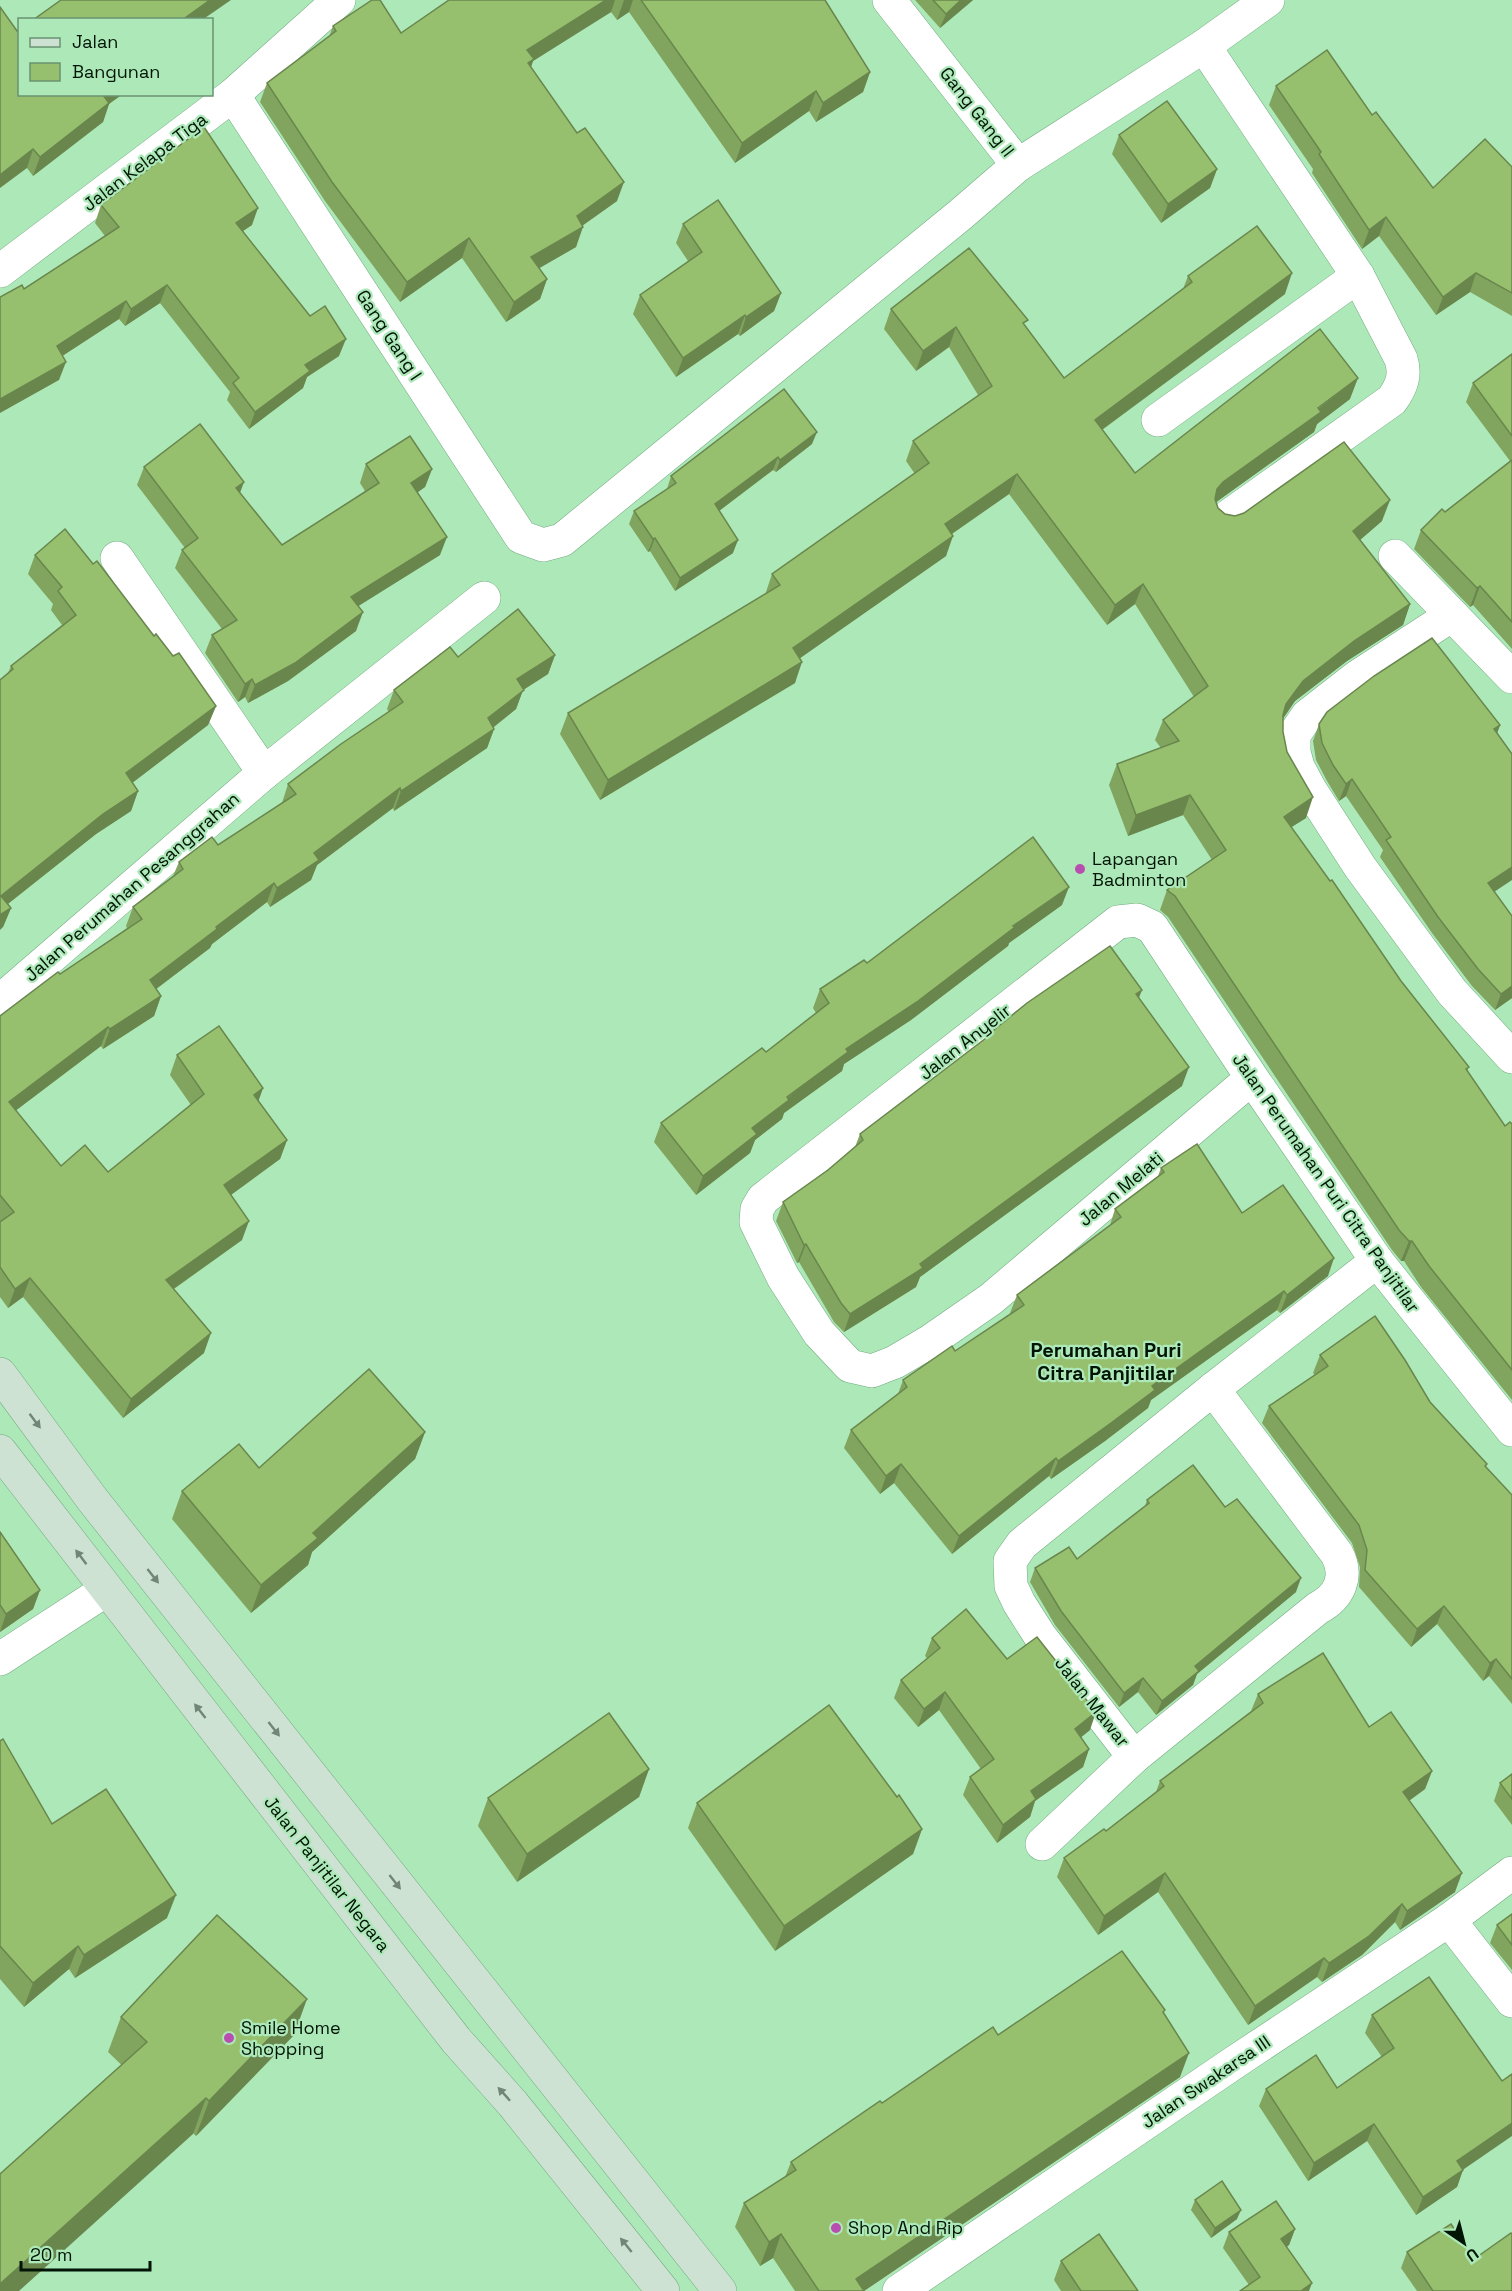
<svg xmlns="http://www.w3.org/2000/svg" width="1512" height="2291" viewBox="0 0 1512 2291" font-family="'Space Grotesk',sans-serif">
<style>
.lines{fill:none;stroke-linecap:round;stroke-linejoin:round}
.street-casing{stroke:#72ac7f;stroke-width:34}
.secondary-casing{stroke:#72ac7f;stroke-width:34}
.street{stroke:#fff;stroke-width:33}
.secondary{stroke:#cee2d3;stroke-width:33}
.wall{fill:#81a55f}
.shaded-wall{fill:#69864d}
.building{fill:#96c06e;stroke:#69864d;stroke-width:1.5}
.oneway{fill:#728576}
.poi-dot{fill:#b84eb0;stroke:#ade8b9;stroke-width:2}
.labels{text-anchor:middle;stroke-width:4.5;stroke-linejoin:round;paint-order:stroke}
.street-label{font-size:18px;fill:#011405;stroke:#ade8b9}
.poi-label{font-size:18px;fill:#011405;stroke:#ade8b9;text-anchor:start}
.neighbourhood-label{font-size:20px;font-weight:bold;fill:#011405;stroke:#ade8b9}
</style>
<rect width="100%" height="100%" fill="#ade8b9"/>
<g class="lines">
<g class="street-casing">
<g id="street">
<path d="M1204 46 1358 276 1401 359C1406 375 1402 386 1392 400L1226 518"/>
<polyline points="233,95 521,537 543,545 562,540 960,215 1018,165 889,0"/>
<polyline points="1018,165 1204,46 1268,0"/>
<polyline points="0,271 233,95 339,0"/>
<polyline points="1158,420 1358,276"/>
<polyline points="1395,556 1512,677"/>
<polyline points="117,558 264,773"/>
<polyline points="1452,615 1357,677 1307,716 1294,735 1294,752 1298,767 1311,791 1360,867 1452,992 1512,1057"/>
<polyline points="0,1001 264,773 484,598"/>
<polyline points="1252,1078 991,1299 929,1342 895,1362 872,1371 850,1366 819,1333 783,1277 756,1222 757,1209 763,1199 1118,922 1137,920 1152,927 1252,1078 1377,1261 1512,1430"/>
<polyline points="0,1659 106,1590"/>
<polyline points="1134,1757 1040,1636 1019,1603 1011,1586 1010,1561 1022,1544 1213,1389 1377,1261"/>
<path d="M1042 1844 1134 1757 1318 1608C1339 1597 1349 1577 1337 1554L1213 1389"/>
<polyline points="1449,1920 1512,2001"/>
<polyline points="899,2291 1232,2064 1449,1920 1512,1873"/>
</g>
</g>
<g class="secondary-casing">
<g id="secondary">
<polyline points="0,1374 92,1499 720,2291"/>
<polyline points="0,1451 456,2040 513,2104 663,2291"/>
</g>
</g>
<use href="#street" class="street"/>
<use href="#secondary" class="secondary"/>
</g>
<g class="wall">
<polygon points="449,0 825,0 870,72 863,92 816,122 809,111 735,163 629,12 617,20 611,12 533,61 531,67 617,201 582,226 576,247 539,268 547,279 540,299 506,322 462,258 400,302 325,201 260,102 267,83 329,37 333,26 401,33"/>
<polygon points="915,0 973,0 940,28"/>
<polygon points="17,31 109,104 103,122 33,176 27,168"/>
<polygon points="1276,86 1372,115 1433,188 1512,167 1512,316 1470,292 1436,315 1379,236 1362,249 1312,173 1313,169 1269,105"/>
<polygon points="1119,135 1217,169 1210,188 1161,223 1112,154"/>
<polygon points="101,205 252,225 243,231 339,356 307,377 303,388 249,429 227,400 230,392 160,303 125,326 119,319 62,356 59,380 24,289 105,236 95,223"/>
<polygon points="683,224 781,293 774,311 740,336 738,334 676,377 633,314 640,295 688,261 676,243"/>
<polygon points="1188,276 1285,294 1102,430 1135,473 1350,399 1317,424 1314,432 1216,502 1218,508 1225,514 1235,516 1382,521 1360,540 1410,604 1403,625 1347,661 1295,701 1283,719 1283,732 1287,752 1306,818 1291,827 1401,981 1469,1067 1467,1071 1505,1126 1512,1124 1512,1400 1421,1287 1404,1261 1401,1261 1392,1250 1168,917 1160,910 1167,890 1212,860 1183,815 1128,836 1109,785 1117,764 1161,748 1155,740 1163,720 1194,697 1135,604 1107,625 1009,494 952,534 946,556 800,658 795,683 600,800 560,734 568,713 765,595 772,574 915,474 906,461 913,441 978,395 949,347 916,371 884,329 891,309 1025,326 1064,378 1183,289"/>
<polygon points="1512,354 1512,649 1473,605 1470,607 1414,549 1421,530 1510,461 1466,402 1473,383"/>
<polygon points="812,444 776,472 773,470 719,511 733,553 675,591 650,551 648,552 629,524 634,511 667,489 671,476"/>
<polygon points="366,464 432,469 425,487 418,492 440,555 358,606 356,631 288,681 248,703 245,697 238,702 205,653 212,635 222,629 175,568 182,550 185,548 137,485 144,467 240,493 282,545 365,491 360,483"/>
<polygon points="35,555 154,636 173,656 216,706 208,725 132,783 138,791 131,811 96,834 8,904 11,908 3,927 8,673 11,666 62,625 51,610 53,604 28,574"/>
<polygon points="555,655 548,674 523,690 516,709 494,727 494,729 487,748 394,811 393,808 317,865 311,880 270,907 267,902 212,944 210,948 156,989 161,996 154,1016 103,1049 101,1046 16,1110 61,1166 108,1172 191,1105 170,1075 177,1055 263,1088 258,1101 287,1140 280,1159 231,1195 242,1240 174,1289 204,1353 123,1418 23,1297 8,1308 0,1297 0,1016 60,974 127,928 126,926 133,907 173,876 179,862 218,845 282,803 288,784 389,712 387,709 394,690 458,657"/>
<polygon points="1319,724 1500,725 1497,733 1494,892 1512,916 1512,998 1495,1010 1472,986 1432,933 1380,857 1383,850 1346,796 1339,801 1327,781 1316,760 1313,741"/>
<polygon points="1062,905 1009,943 1008,946 911,1020 844,1064 842,1071 784,1113 782,1119 755,1140 750,1153 696,1195 654,1142 661,1123 766,1052 816,1013 813,1008 820,989 867,963"/>
<polygon points="1139,999 1182,1086 920,1277 916,1287 844,1332 834,1322 799,1262 797,1263 776,1221 783,1202 828,1170 855,1147 860,1134 988,1037 989,1034"/>
<polygon points="1161,1168 1242,1213 1328,1276 1280,1313 1277,1310 1151,1400 1148,1408 1105,1441 1051,1479 1049,1476 952,1554 894,1483 880,1494 844,1448 851,1430 898,1394 903,1380 955,1351 1011,1314 1010,1313 1017,1295 1110,1225 1115,1209 1158,1176"/>
<polygon points="1320,1355 1430,1402 1487,1464 1486,1467 1512,1495 1512,1704 1489,1676 1483,1681 1437,1624 1411,1647 1359,1587 1360,1567 1352,1543 1262,1423 1269,1406 1315,1375 1313,1373"/>
<polygon points="425,1432 415,1459 312,1552 308,1565 251,1613 172,1519 182,1491 259,1468"/>
<polygon points="1147,1500 1225,1507 1296,1592 1197,1674 1193,1685 1156,1715 1138,1692 1119,1707 1055,1625 1030,1582 1035,1568 1077,1559 1145,1506"/>
<polygon points="0,1532 40,1590 33,1609 0,1632"/>
<polygon points="932,1638 1007,1659 1090,1730 1081,1737 1089,1749 1083,1767 1035,1801 1030,1817 997,1843 963,1795 970,1777 981,1769 939,1710 918,1727 894,1698 901,1680 927,1658 925,1656"/>
<polygon points="1258,1694 1369,1727 1432,1771 1425,1789 1409,1801 1455,1892 1400,1930 1395,1922 1362,1955 1322,1982 1317,1977 1248,2025 1158,1892 1098,1935 1057,1877 1064,1858 1106,1831 1156,1792 1160,1781 1251,1711"/>
<polygon points="0,1741 52,1824 167,1918 75,1978 69,1969 24,2007 0,1979"/>
<polygon points="649,1769 639,1797 517,1882 478,1826 488,1798"/>
<polygon points="1512,1774 1512,1825 1494,1801 1500,1783"/>
<polygon points="897,1797 922,1829 913,1854 775,1951 688,1828 697,1803"/>
<polygon points="1512,1914 1512,1970 1490,1943 1497,1925"/>
<polygon points="1164,2013 1180,2077 864,2291 795,2291 773,2258 760,2266 735,2227 744,2203 785,2177 791,2162 882,2103 998,2035"/>
<polygon points="1372,2015 1502,2081 1463,2169 1457,2187 1416,2215 1367,2141 1308,2181 1259,2106 1266,2089 1337,2088 1382,2057 1365,2033"/>
<polygon points="121,2017 294,2035 196,2136 108,2052"/>
<polygon points="1195,2200 1237,2219 1211,2238 1191,2210"/>
<polygon points="1295,2229 1289,2245 1286,2247 1309,2291 1249,2285 1223,2248 1229,2232"/>
<polygon points="1407,2252 1474,2259 1512,2291 1417,2291 1401,2268"/>
<polygon points="1061,2261 1138,2291 1061,2291 1054,2280"/>
</g>
<g class="shaded-wall">
<polygon points="210,0 231,0 202,20 182,20"/>
<polygon points="606,0 615,0 611,12 533,61 527,79 527,50"/>
<polygon points="624,0 633,0 629,12 617,20"/>
<polygon points="961,0 973,0 940,28 946,14"/>
<polygon points="870,72 863,92 816,122 823,103"/>
<polygon points="816,91 809,111 735,163 742,143"/>
<polygon points="104,94 123,94 109,104 103,122 33,176 40,157"/>
<polygon points="33,149 27,168 0,188 0,175"/>
<polygon points="1217,169 1210,188 1161,223 1168,204"/>
<polygon points="624,182 617,201 569,235 583,227 576,247 524,277 531,257 577,216"/>
<polygon points="258,208 252,225 229,240 236,223"/>
<polygon points="1386,217 1379,236 1362,249 1369,230"/>
<polygon points="469,238 462,258 400,302 407,282"/>
<polygon points="1292,273 1285,294 1088,440 1095,420"/>
<polygon points="1476,273 1470,292 1436,315 1443,297"/>
<polygon points="547,279 540,299 506,322 514,302"/>
<polygon points="167,285 160,303 125,326 131,309"/>
<polygon points="781,293 774,311 740,336 746,317"/>
<polygon points="126,301 119,319 50,364 57,346"/>
<polygon points="745,315 738,334 676,377 683,358"/>
<polygon points="956,327 949,347 916,371 923,351"/>
<polygon points="346,339 339,356 307,377 303,388 249,429 255,412 305,365"/>
<polygon points="66,362 59,380 0,413 0,399"/>
<polygon points="1358,378 1350,399 1317,424 1314,432 1215,503 1209,510 1217,489 1223,482"/>
<polygon points="817,432 812,444 776,472 780,460"/>
<polygon points="778,457 773,470 711,517 715,504"/>
<polygon points="432,469 425,487 405,501 411,483"/>
<polygon points="1017,474 1009,494 937,544 945,524"/>
<polygon points="244,482 237,501 236,488"/>
<polygon points="1390,500 1382,521 1346,552 1353,531"/>
<polygon points="953,536 946,556 786,668 793,648"/>
<polygon points="447,537 440,555 344,615 351,597"/>
<polygon points="655,538 650,551 648,552 653,539"/>
<polygon points="738,540 733,553 675,591 680,578"/>
<polygon points="1143,584 1135,604 1107,625 1115,605"/>
<polygon points="1480,586 1473,605 1470,607 1477,588"/>
<polygon points="1410,604 1403,625 1347,661 1295,701 1279,724 1286,704 1303,681 1354,641"/>
<polygon points="363,612 356,631 288,681 248,703 255,685"/>
<polygon points="555,655 548,674 523,690 516,709 481,737 488,718 517,679"/>
<polygon points="802,662 795,683 600,800 608,780"/>
<polygon points="252,679 245,697 238,702 245,684"/>
<polygon points="216,706 208,725 119,793 126,773"/>
<polygon points="1500,725 1494,742 1494,729"/>
<polygon points="494,729 487,748 394,811 401,791"/>
<polygon points="1352,779 1346,796 1339,801 1346,784"/>
<polygon points="400,788 393,808 317,865 311,880 270,907 277,888 314,853"/>
<polygon points="138,791 131,811 96,834 0,910 1,896 103,814"/>
<polygon points="1190,795 1183,815 1128,836 1136,815"/>
<polygon points="1313,797 1306,818 1276,837 1284,817"/>
<polygon points="1512,867 1512,880 1482,900 1488,883"/>
<polygon points="274,883 267,902 212,944 210,948 143,999 150,980 216,927"/>
<polygon points="1069,887 1062,905 1009,943 1008,946 911,1020 844,1064 842,1071 784,1113 782,1119 755,1140 750,1153 696,1195 703,1176 752,1128 846,1049 1013,926"/>
<polygon points="11,908 3,927 0,930 0,915"/>
<polygon points="1512,986 1512,998 1495,1010 1501,994"/>
<polygon points="1142,990 1135,1008 1136,994"/>
<polygon points="161,996 154,1016 103,1049 110,1029"/>
<polygon points="108,1027 101,1046 2,1121 9,1102"/>
<polygon points="1189,1067 1182,1086 920,1277 916,1287 844,1332 850,1314"/>
<polygon points="263,1088 256,1108 254,1095"/>
<polygon points="287,1140 280,1159 217,1205 224,1185"/>
<polygon points="249,1221 242,1240 159,1299 166,1280"/>
<polygon points="1409,1241 1412,1241 1404,1261 1401,1261"/>
<polygon points="806,1244 799,1262 797,1263 804,1245"/>
<polygon points="1334,1258 1328,1276 1280,1313 1287,1295"/>
<polygon points="30,1278 23,1297 8,1308 15,1289"/>
<polygon points="1284,1291 1277,1310 1151,1400 1148,1408 1105,1441 1051,1479 1058,1461 1152,1386"/>
<polygon points="211,1333 204,1353 123,1418 131,1399"/>
<polygon points="425,1432 415,1459 312,1552 308,1565 251,1613 261,1585 313,1533"/>
<polygon points="1056,1458 1049,1476 952,1554 959,1536"/>
<polygon points="901,1464 894,1483 880,1494 886,1476"/>
<polygon points="1301,1578 1296,1592 1197,1674 1193,1685 1156,1715 1162,1701 1195,1666"/>
<polygon points="40,1590 33,1609 0,1632 6,1614"/>
<polygon points="1444,1606 1437,1624 1411,1647 1417,1629"/>
<polygon points="1496,1659 1489,1676 1483,1681 1490,1663"/>
<polygon points="1143,1678 1138,1692 1119,1707 1124,1693"/>
<polygon points="945,1692 939,1710 918,1727 924,1709"/>
<polygon points="1096,1712 1090,1730 1069,1747 1075,1729"/>
<polygon points="1089,1749 1083,1767 1035,1801 1030,1817 997,1843 1003,1825 1031,1791"/>
<polygon points="649,1769 639,1797 517,1882 527,1854"/>
<polygon points="1432,1771 1425,1789 1396,1810 1403,1792"/>
<polygon points="922,1829 913,1854 775,1951 784,1926"/>
<polygon points="1165,1873 1158,1892 1098,1935 1104,1916"/>
<polygon points="1462,1873 1455,1892 1400,1930 1407,1911"/>
<polygon points="176,1895 167,1918 75,1978 84,1955"/>
<polygon points="1402,1904 1395,1922 1362,1955 1322,1982 1329,1963"/>
<polygon points="78,1946 69,1969 24,2007 33,1983"/>
<polygon points="1324,1958 1317,1977 1248,2025 1255,2006"/>
<polygon points="307,1999 294,2035 196,2136 209,2101"/>
<polygon points="1189,2053 1180,2077 864,2291 851,2291 856,2279"/>
<polygon points="206,2098 193,2134 19,2291 0,2291 0,2284"/>
<polygon points="1512,2123 1512,2136 1451,2178 1457,2161"/>
<polygon points="1374,2124 1367,2141 1308,2181 1314,2163"/>
<polygon points="1463,2170 1457,2187 1416,2215 1423,2197"/>
<polygon points="1241,2210 1237,2219 1211,2238 1215,2228"/>
<polygon points="1295,2229 1289,2245 1275,2256 1281,2239"/>
<polygon points="781,2234 773,2258 760,2266 769,2242"/>
<polygon points="1312,2283 1309,2291 1301,2291"/>
</g>
<g class="building">
<polygon points="61,0 210,0 182,20 33,20"/>
<polygon points="372,0 380,0 401,33 449,0 606,0 527,50 534,59 528,63 577,133 585,128 624,182 577,216 583,227 531,257 547,279 514,302 469,238 407,282 332,182 267,83 336,31 333,26"/>
<polygon points="641,0 825,0 870,72 823,103 816,91 742,143"/>
<polygon points="933,0 961,0 946,14"/>
<polygon points="0,7 17,31 20,29 20,94 104,94 103,95 109,103 40,157 33,149 0,175"/>
<polygon points="1327,50 1372,115 1376,112 1433,188 1485,139 1512,167 1512,293 1476,273 1443,297 1386,217 1369,230 1319,154 1321,152 1276,86"/>
<polygon points="1167,101 1217,169 1168,204 1119,135"/>
<polygon points="204,127 258,208 236,223 310,316 325,306 346,339 305,365 310,371 255,412 233,383 239,378 167,285 131,309 126,301 57,346 66,362 0,399 0,297 22,285 24,289 119,227 101,205"/>
<polygon points="718,200 781,293 746,317 745,315 683,358 640,295 702,252 683,224"/>
<polygon points="1257,226 1292,273 1095,420 1135,473 1320,329 1358,378 1318,408 1321,412 1223,482 1217,489 1215,499 1218,508 1225,514 1235,516 1244,513 1344,442 1390,500 1353,531 1410,604 1354,641 1303,681 1286,704 1283,715 1283,732 1287,752 1313,797 1284,817 1330,881 1332,880 1401,981 1469,1067 1466,1069 1505,1126 1510,1122 1512,1124 1512,1370 1429,1266 1412,1241 1409,1241 1399,1230 1175,896 1167,890 1226,850 1190,795 1136,815 1117,764 1179,741 1163,720 1208,686 1143,584 1115,605 1017,474 945,524 953,536 793,648 802,662 608,780 568,713 780,585 772,574 929,463 913,441 992,386 956,327 923,351 891,309 969,248 1028,320 1023,323 1064,378 1192,282 1188,276"/>
<polygon points="1512,354 1512,436 1473,383"/>
<polygon points="784,389 817,432 780,460 778,457 715,504 738,540 680,578 655,538 653,539 634,511 676,483 671,476"/>
<polygon points="200,424 244,482 236,488 282,545 379,483 366,464 410,436 432,469 411,483 447,537 351,597 363,612 295,663 255,685 252,679 245,684 212,635 237,620 182,550 198,538 144,467"/>
<polygon points="1512,460 1512,622 1480,586 1477,588 1421,530 1442,509 1445,512"/>
<polygon points="65,529 93,564 97,561 154,636 156,634 173,656 179,653 216,706 126,773 138,791 103,814 1,896 11,908 0,915 0,680 13,669 11,666 76,615 58,591 62,587 35,555"/>
<polygon points="518,609 555,655 517,679 524,690 488,718 494,729 401,791 400,788 314,853 319,860 277,888 274,883 216,927 217,929 150,980 161,996 110,1029 108,1027 9,1102 61,1166 85,1145 108,1172 204,1094 177,1055 219,1026 263,1088 254,1095 287,1140 224,1185 249,1221 166,1280 211,1333 131,1399 30,1278 15,1289 0,1267 0,1222 14,1212 0,1195 0,1016 58,972 60,974 142,919 133,907 183,869 179,862 212,837 218,845 296,794 288,784 341,744 403,702 394,690 450,647 458,657"/>
<polygon points="1432,638 1500,725 1494,729 1512,754 1512,867 1488,883 1512,916 1512,986 1501,994 1478,969 1438,917 1386,840 1391,837 1352,779 1346,784 1333,765 1322,743 1319,724 1327,712 1374,676"/>
<polygon points="1033,837 1069,887 1013,926 1015,927 918,1001 846,1049 848,1052 787,1097 789,1100 752,1128 757,1134 703,1176 661,1123 762,1048 766,1052 829,1003 820,989 864,960 867,963"/>
<polygon points="1110,946 1142,990 1136,994 1189,1067 920,1264 923,1268 850,1314 841,1303 806,1244 804,1245 783,1202 828,1170 863,1140 860,1134 990,1035 989,1034 1027,1003"/>
<polygon points="1197,1144 1242,1213 1283,1185 1334,1258 1287,1295 1284,1291 1152,1386 1155,1390 1111,1423 1058,1461 1056,1458 959,1536 901,1464 886,1476 851,1430 907,1387 903,1380 952,1346 955,1351 1024,1305 1017,1295 1121,1217 1115,1209 1164,1172 1161,1168"/>
<polygon points="1375,1316 1405,1360 1430,1402 1487,1464 1485,1466 1512,1495 1512,1679 1496,1659 1490,1663 1444,1606 1417,1629 1365,1570 1367,1550 1359,1525 1269,1406 1328,1366 1320,1355"/>
<polygon points="369,1369 425,1432 313,1533 318,1538 261,1585 182,1491 239,1444 259,1468"/>
<polygon points="1193,1465 1225,1507 1237,1499 1301,1578 1195,1666 1199,1671 1162,1701 1143,1678 1124,1693 1061,1611 1035,1568 1069,1547 1077,1559 1149,1503 1147,1500"/>
<polygon points="0,1532 40,1590 6,1614 0,1605"/>
<polygon points="966,1609 1007,1659 1037,1637 1096,1712 1075,1729 1089,1749 1031,1791 1036,1799 1003,1825 970,1777 994,1759 945,1692 924,1709 901,1680 940,1648 932,1638"/>
<polygon points="1323,1653 1369,1727 1391,1712 1432,1771 1403,1792 1462,1873 1407,1911 1402,1904 1369,1936 1329,1963 1324,1958 1255,2006 1165,1873 1104,1916 1064,1858 1104,1829 1106,1831 1164,1786 1160,1781 1263,1703 1258,1694"/>
<polygon points="829,1705 897,1797 899,1795 922,1829 784,1926 697,1803"/>
<polygon points="609,1713 649,1769 527,1854 488,1798"/>
<polygon points="3,1739 52,1824 106,1789 176,1895 84,1955 78,1946 33,1983 0,1946 0,1741"/>
<polygon points="1512,1774 1512,1799 1500,1783"/>
<polygon points="1512,1914 1512,1945 1497,1925"/>
<polygon points="217,1915 307,1999 209,2101 206,2098 0,2284 0,2174 147,2042 121,2017"/>
<polygon points="1122,1951 1165,2010 1163,2012 1189,2053 856,2279 864,2291 819,2291 781,2234 769,2242 744,2203 796,2170 791,2162 880,2101 882,2103 993,2027 998,2035"/>
<polygon points="1429,1977 1502,2081 1512,2074 1512,2123 1457,2161 1463,2170 1423,2197 1374,2124 1314,2163 1266,2089 1316,2055 1337,2088 1394,2048 1372,2015"/>
<polygon points="1222,2181 1241,2210 1215,2228 1195,2200"/>
<polygon points="1276,2201 1295,2229 1281,2239 1312,2283 1301,2291 1240,2291 1260,2277 1229,2232"/>
<polygon points="1451,2224 1474,2259 1511,2233 1512,2234 1512,2291 1433,2291 1407,2252"/>
<polygon points="1099,2234 1138,2291 1081,2291 1061,2261"/>
</g>
<defs><path id="oneway-solid" d="M-6-.8H1V-3.2L6.5 0L1 3.2V.8H-6Z" transform="scale(1.5)"/></defs>
<g class="oneway">
<use href="#oneway-solid" transform="translate(35 1421) rotate(53)"/>
<use href="#oneway-solid" transform="translate(81 1557) rotate(-127)"/>
<use href="#oneway-solid" transform="translate(153 1576) rotate(52)"/>
<use href="#oneway-solid" transform="translate(200 1711) rotate(-128)"/>
<use href="#oneway-solid" transform="translate(274 1729) rotate(52)"/>
<use href="#oneway-solid" transform="translate(395 1882) rotate(52)"/>
<use href="#oneway-solid" transform="translate(504 2094) rotate(-132)"/>
<use href="#oneway-solid" transform="translate(626 2245) rotate(-129)"/>
</g>
<g class="poi-dot">
<circle cx="1080" cy="869" r="6"/>
<circle cx="229" cy="2038" r="6"/>
<circle cx="836" cy="2228" r="6"/>
</g>
<g class="labels">
<g class="street-label">
<text transform="translate(977 112) rotate(52)" y="6">Gang Gang II</text>
<text transform="translate(145 162) rotate(-37)" y="6">Jalan Kelapa Tiga</text>
<text transform="translate(389 335) rotate(57)" y="6">Gang Gang I</text>
<text transform="translate(132 887) rotate(-41)" y="6">Jalan Perumahan Pesanggrahan</text>
<text transform="translate(965 1042) rotate(-38)" y="6">Jalan Anyelir</text>
<text transform="translate(1326 1183) rotate(55)" y="6">Jalan Perumahan Puri Citra Panjitilar</text>
<text transform="translate(1121 1189) rotate(-40)" y="6">Jalan Melati</text>
<text transform="translate(1092 1702) rotate(52)" y="6">Jalan Mawar</text>
<text transform="translate(327 1874) rotate(52)" y="6">Jalan Panjitilar Negara</text>
<text transform="translate(1206 2082) rotate(-34)" y="6">Jalan Swakarsa III</text>
</g>
<g class="poi-label">
<text x="1092" y="865">Lapangan<tspan x="1092" dy="21">Badminton</tspan></text>
<text x="241" y="2034">Smile Home<tspan x="241" dy="21">Shopping</tspan></text>
<text x="848" y="2234">Shop And Rip</text>
</g>
<g class="neighbourhood-label">
<text x="1106" y="1357">Perumahan Puri<tspan x="1106" dy="23">Citra Panjitilar</tspan></text>
</g>
</g>
<rect x="18" y="18" width="195" height="78" fill="#ade8b9" stroke="#689371" stroke-width="1.5"/>
<rect x="30" y="38" width="30" height="9" fill="#cee2d3" stroke="#689371" stroke-width="1.5"/>
<text x="72" y="48" font-size="18" fill="#011405">Jalan</text>
<rect x="30" y="63" width="30" height="18" fill="#96c06e" stroke="#689371" stroke-width="1.5"/>
<text x="72" y="78" font-size="18" fill="#011405">Bangunan</text>
<g transform="translate(1464 2243) rotate(145)" stroke="#ade8b9" stroke-width="4.5" paint-order="stroke">
<path d="M0-4.5L10 22L0 15L-10 22Z" fill="#011405"/>
<text y="-9" font-size="16" font-weight="bold" text-anchor="middle" fill="#011405">U</text>
</g>
<path d="M21 2261v9h129v-9" fill="none" stroke="#011405" stroke-width="3"/>
<text x="30" y="2261" font-size="18" fill="#011405" stroke="#ade8b9" stroke-width="4.5" paint-order="stroke">20 m</text>
</svg>
